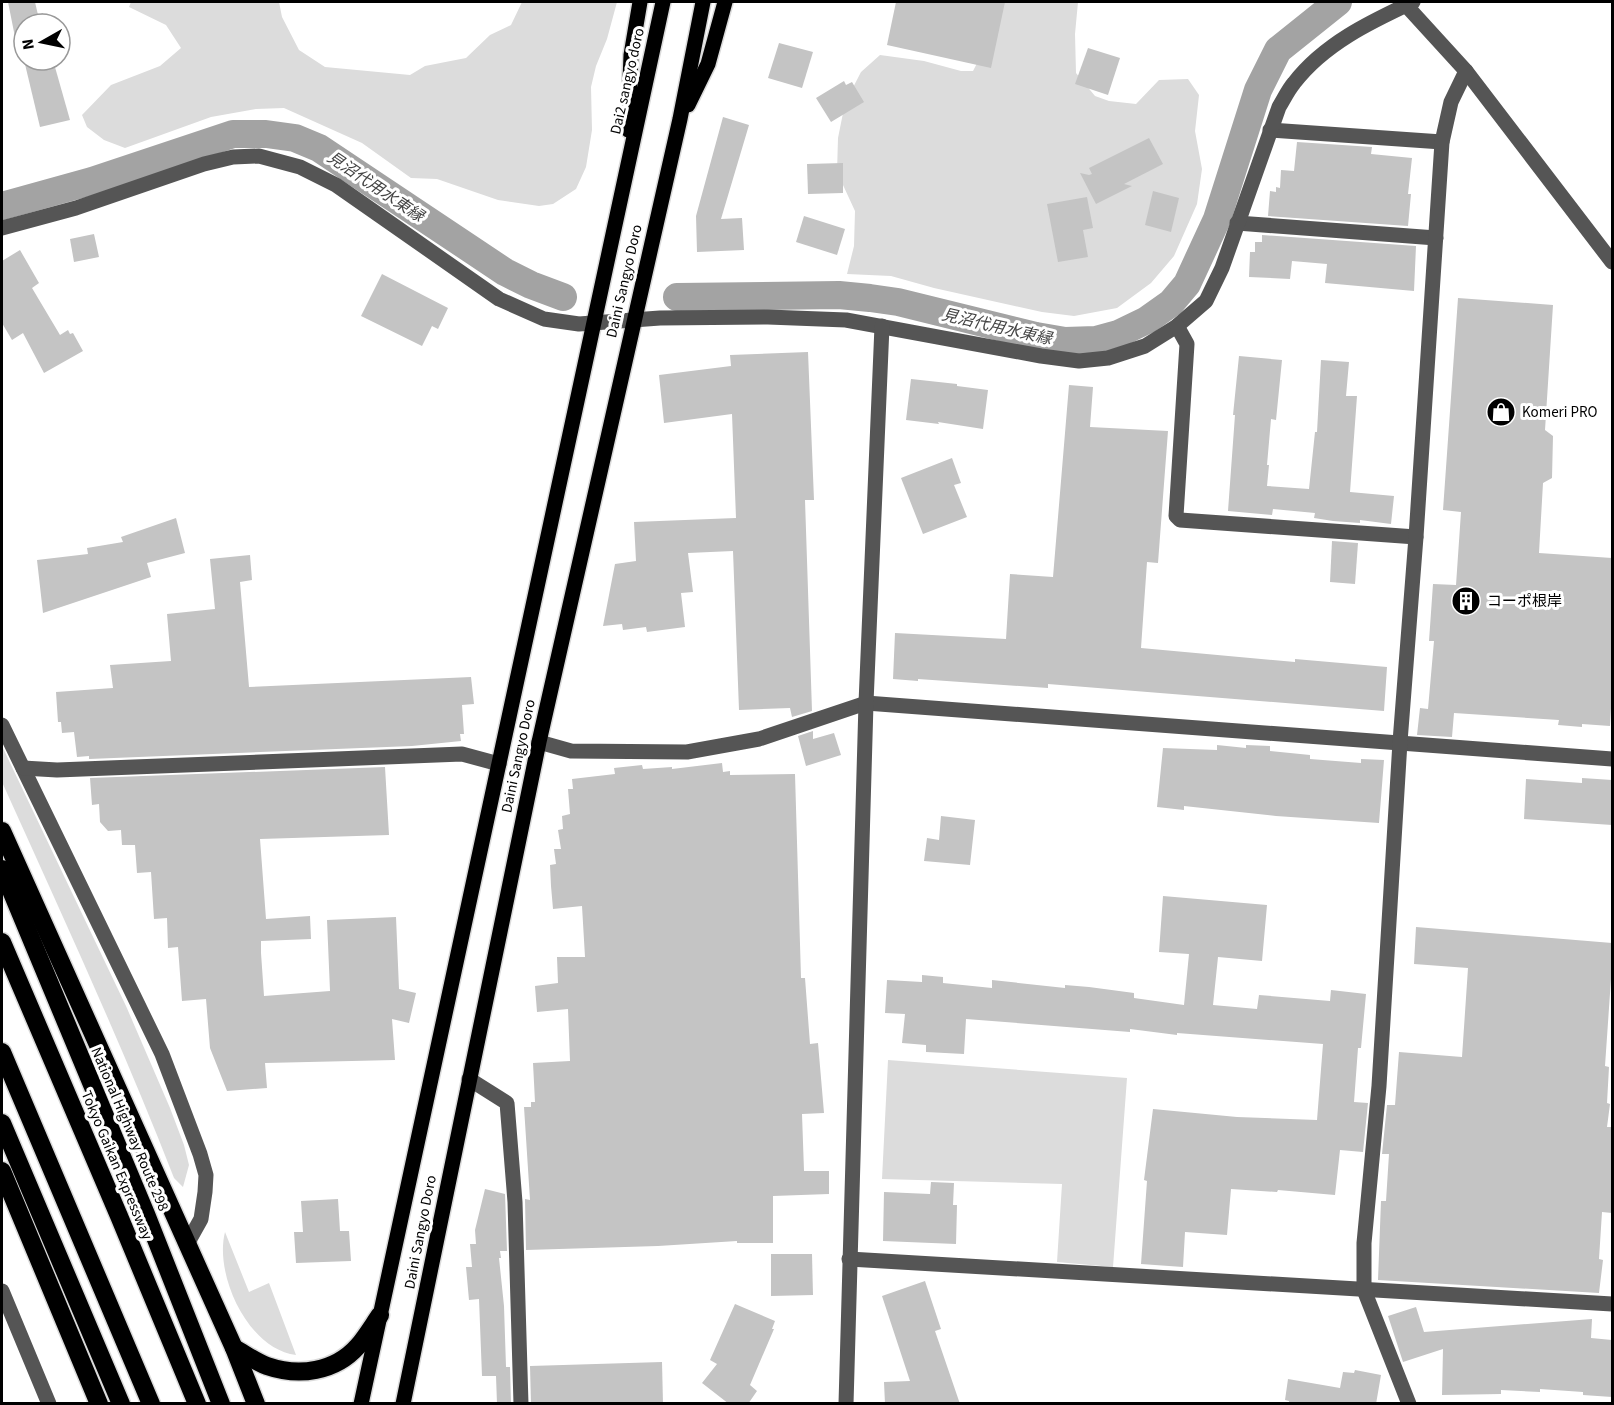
<svg xmlns="http://www.w3.org/2000/svg" width="1614" height="1405" viewBox="0 0 1614 1405" font-family="'Source Sans 3','Noto Sans JP',sans-serif">
<style>
.green{fill:#dcdcdc}
.lines{fill:none;stroke-linecap:round;stroke-linejoin:round}
.canal{stroke:#a3a3a3;stroke-width:28}
.building{fill:#c4c4c4}
.major-casing{stroke:#dbdbdb;stroke-width:18}
.highway-casing{stroke:#dbdbdb;stroke-width:21}
.minor{stroke:#555;stroke-width:15}
.major{stroke:#000;stroke-width:15}
.highway{stroke:#000;stroke-width:18}
.labels{text-anchor:middle;stroke-width:6;stroke-linejoin:round;paint-order:stroke}
.street-label{font-size:15px;fill:#000;stroke:#fff}
.poi-label{font-size:15px;fill:#000;stroke:#fff;text-anchor:start}
.water-label{font-size:16px;font-style:italic;fill:#444;stroke:#fff}
</style>
<rect width="100%" height="100%" fill="#fff"/>
<g class="green">
<polygon points="131,2 279,2 282,17 299,50 325,67 410,75 425,66 466,58 490,35 511,25 522,2 617,2 607,39 596,66 591,87 592,130 586,167 576,189 553,204 539,206 498,200 437,179 411,178 362,143 284,108 256,109 211,117 125,148 104,140 87,127 82,115 111,85 160,66 181,48 166,25 129,7"/>
<polygon points="995,2 1078,2 1075,34 1076,73 1095,96 1109,101 1136,104 1159,80 1188,79 1199,95 1195,131 1202,169 1197,204 1174,256 1151,283 1117,308 1074,316 1042,312 934,288 891,276 847,274 854,246 855,211 837,172 838,138 845,103 861,72 880,55 924,61 961,71 973,71 988,42"/>
<path d="M2 746 126 1006 170 1108 184 1145 189 1165 183 1187 174 1178C122 1044 61 913 2 782Z"/>
<polygon points="888,1060 1127,1078 1113,1267 1057,1262 1062,1184 882,1179"/>
<path d="M225 1232 249 1292 269 1283 296 1355C248 1349 214 1275 225 1232Z"/>
</g>
<g class="lines">
<g class="canal">
<polyline points="2,206 92,181 233,134 266,134 295,138 319,148 505,272 531,285 563,297"/>
<polyline points="677,297 839,295 870,298 898,302 1036,336 1065,341 1096,340 1118,334 1147,320 1171,303 1187,284 1217,219 1258,90 1278,50 1338,2"/>
</g>
</g>
<g class="building">
<polygon points="8,2 35,2 38,15 43,13 45,24 24,24 24,58 19,36 15,37"/>
<polygon points="896,2 1005,2 991,68 887,45"/>
<polygon points="779,43 813,52 802,88 768,78"/>
<polygon points="1088,48 1120,58 1108,95 1075,84"/>
<polygon points="24,60 53,60 70,120 40,127"/>
<polygon points="844,81 846,85 852,82 864,102 831,122 816,98"/>
<polygon points="723,117 749,125 721,219 742,218 744,250 697,252 696,216"/>
<polygon points="1149,138 1163,164 1124,184 1132,186 1096,204 1080,173 1089,175 1092,174 1089,168"/>
<polygon points="1297,142 1372,147 1371,154 1412,158 1408,194 1411,194 1408,226 1268,216 1270,191 1276,192 1276,187 1280,188 1281,170 1294,171"/>
<polygon points="843,163 843,193 808,194 807,164"/>
<polygon points="1153,191 1179,198 1171,232 1145,225"/>
<polygon points="1087,197 1093,228 1083,230 1088,257 1058,262 1047,204"/>
<polygon points="804,216 845,229 837,255 796,242"/>
<polygon points="94,234 99,257 74,262 70,239"/>
<polygon points="1262,235 1416,246 1414,291 1325,283 1327,264 1292,261 1290,279 1249,277 1250,252 1255,252 1255,242 1262,242"/>
<polygon points="20,250 39,283 32,288 60,335 68,330 70,334 73,333 83,351 44,373 23,333 12,340 2,323 2,261"/>
<polygon points="382,274 448,308 438,329 432,326 422,346 361,316"/>
<polygon points="1458,298 1553,305 1545,430 1553,436 1552,478 1543,483 1539,553 1612,558 1612,690 1610,726 1582,724 1582,727 1558,725 1559,720 1454,713 1452,737 1417,735 1420,708 1428,709 1434,641 1429,641 1433,584 1456,585 1461,512 1443,510"/>
<polygon points="808,352 814,500 805,500 812,711 792,717 790,708 739,710 733,551 688,553 693,592 681,593 685,627 647,632 646,627 623,630 622,624 603,626 615,564 636,561 634,522 736,518 732,414 664,423 659,375 731,366 730,355"/>
<polygon points="1239,356 1282,360 1276,420 1271,419 1267,465 1269,465 1267,486 1309,489 1315,432 1317,432 1321,360 1349,362 1346,396 1357,396 1350,492 1394,496 1391,524 1360,520 1360,523 1333,521 1314,518 1315,513 1273,509 1272,515 1228,511 1235,415 1233,415"/>
<polygon points="911,379 957,384 957,386 988,390 983,429 938,422 939,424 906,420"/>
<polygon points="1069,385 1093,387 1090,427 1168,431 1158,563 1147,562 1141,648 1295,662 1295,659 1387,667 1384,711 1048,684 1048,688 918,679 918,681 893,679 895,633 1006,639 1010,574 1053,577"/>
<polygon points="952,458 961,483 954,485 967,517 923,534 901,478"/>
<polygon points="176,518 185,553 147,563 151,577 43,613 37,560 88,554 87,548 123,542 121,537"/>
<polygon points="1332,541 1358,543 1355,584 1330,582"/>
<polygon points="250,555 252,580 240,582 249,687 471,677 474,704 462,705 464,734 460,734 461,741 412,746 89,759 89,756 77,757 74,732 62,733 61,722 58,722 56,692 113,688 110,665 171,661 167,614 215,609 210,559"/>
<polygon points="813,731 813,739 834,733 841,755 806,766 798,736"/>
<polygon points="1217,745 1246,748 1246,745 1270,746 1270,751 1310,755 1310,759 1361,763 1361,759 1384,760 1379,823 1276,816 1184,806 1184,810 1157,807 1163,748 1217,750"/>
<polygon points="722,763 723,772 730,771 730,775 795,774 801,978 805,978 810,1044 818,1043 824,1113 802,1114 804,1171 829,1171 829,1194 773,1196 773,1243 737,1243 737,1241 658,1246 526,1250 525,1199 530,1200 524,1107 531,1107 531,1102 535,1102 533,1063 570,1061 568,1009 537,1012 535,986 558,983 557,957 585,957 582,906 553,909 551,886 550,865 556,864 554,849 561,849 558,830 563,829 562,816 570,814 568,789 573,789 572,779 615,774 614,768 642,765 643,769 672,767 672,769"/>
<polygon points="385,767 389,835 260,839 266,919 310,916 311,939 261,941 261,953 264,996 330,991 327,920 396,917 399,989 416,993 409,1023 392,1019 395,1060 265,1063 267,1088 227,1091 210,1048 206,999 182,1001 178,947 168,948 167,918 154,919 151,872 137,873 135,845 122,845 121,830 108,831 100,822 99,804 92,805 90,778"/>
<polygon points="1582,778 1612,780 1612,825 1524,819 1526,779 1582,783"/>
<polygon points="941,816 975,820 970,865 924,861 927,838 939,840"/>
<polygon points="1163,896 1267,905 1262,961 1218,957 1213,1005 1257,1009 1259,995 1330,1001 1331,990 1366,994 1361,1048 1358,1048 1354,1102 1368,1103 1363,1152 1340,1150 1335,1195 1278,1190 1277,1192 1231,1189 1227,1235 1185,1232 1183,1267 1141,1264 1147,1181 1144,1180 1153,1109 1237,1117 1317,1120 1323,1044 1177,1033 1177,1035 1130,1029 1130,1032 966,1019 964,1054 926,1052 926,1045 902,1043 905,1014 885,1013 887,980 922,982 922,975 943,977 943,983 992,988 992,980 1065,988 1065,985 1089,987 1134,993 1134,998 1184,1005 1189,954 1159,952"/>
<polygon points="1416,927 1612,943 1612,979 1611,979 1605,1066 1609,1067 1607,1103 1610,1104 1607,1127 1612,1127 1612,1213 1602,1212 1599,1259 1603,1260 1599,1293 1378,1280 1381,1201 1386,1201 1389,1154 1382,1154 1387,1105 1395,1105 1399,1052 1462,1057 1468,968 1414,964"/>
<polygon points="931,1182 954,1183 953,1205 957,1205 956,1244 883,1241 884,1192 930,1194"/>
<polygon points="485,1189 505,1194 507,1251 500,1251 501,1258 499,1258 504,1306 506,1367 510,1367 511,1404 497,1404 496,1376 482,1376 479,1299 469,1300 466,1267 472,1267 470,1244 476,1244 475,1230"/>
<polygon points="338,1199 340,1231 349,1231 351,1261 296,1263 294,1232 303,1232 301,1201"/>
<polygon points="771,1254 812,1254 813,1295 771,1296"/>
<polygon points="925,1281 941,1329 935,1331 960,1404 885,1404 884,1382 910,1381 882,1296"/>
<polygon points="735,1304 775,1321 772,1329 774,1329 750,1385 757,1391 748,1404 729,1404 702,1383 717,1364 710,1360"/>
<polygon points="1416,1307 1424,1332 1592,1319 1591,1338 1612,1340 1612,1397 1583,1395 1583,1392 1540,1389 1540,1392 1501,1390 1501,1394 1442,1395 1443,1349 1403,1362 1388,1316"/>
<polygon points="662,1362 663,1404 531,1404 530,1366"/>
<polygon points="1355,1370 1381,1375 1376,1404 1289,1404 1289,1401 1285,1400 1288,1379 1340,1388 1343,1372 1354,1373"/>
</g>
<g class="lines">
<g class="major-casing">
<g id="major">
<polyline points="688,105 708,64 725,2"/>
<polyline points="628,130 631,55 640,2"/>
<path d="M361 1404C462 936 560 468 663 2"/>
<polyline points="403,1404 539,742 680,119 703,2"/>
</g>
</g>
<g class="highway-casing">
<g id="highway">
<polyline points="2,831 234,1348 256,1404"/>
<polyline points="2,869 146,1214 221,1404"/>
<polyline points="2,942 119,1216 197,1404"/>
<polyline points="2,1052 151,1404"/>
<polyline points="2,1123 121,1404"/>
<polyline points="2,1171 99,1404"/>
<path d="M234 1348C245 1354 256 1362 267 1366 299 1377 335 1372 358 1346 366 1337 373 1325 380 1315"/>
</g>
</g>
<g class="minor">
<polyline points="1403,2 1466,71 1612,262"/>
<polyline points="1270,130 1442,142"/>
<polyline points="1237,223 1436,238"/>
<path d="M2 228 76 208 204 164 233 157 259 156 300 167 336 185 499 299 544 319 579 324 660 318 768 317 846 320 1041 356 1079 361 1108 358 1145 346 1177 326 1206 301 1222 268 1279 107C1284 99 1288 90 1294 83 1324 44 1370 22 1413 2"/>
<polyline points="1177,326 1187,344 1176,516 1180,520 1416,537"/>
<polyline points="2,725 162,1054 200,1154 206,1175 205,1192 201,1219 187,1244"/>
<polyline points="539,742 571,751 687,752 759,739 866,703 1612,759"/>
<polyline points="23,768 57,770 462,754 499,764"/>
<polyline points="469,1079 507,1103 515,1202 521,1404"/>
<polyline points="849,1259 1612,1304"/>
<polyline points="2,1291 49,1404"/>
<polyline points="846,1404 866,703 882,326"/>
<polyline points="1409,1404 1364,1290 1364,1243 1379,1086 1400,742 1416,537 1442,142 1451,102 1466,71"/>
</g>
<use href="#major" class="major"/>
<use href="#highway" class="highway"/>
</g>
<defs>
<g id="shop-disc" transform="scale(1.5)"><circle r="9.5" fill="#000" stroke="#fff"/><path d="M-5-2.5h2.3a2.7 3.5 0 0 1 5.4 0H5L5.5 6h-11ZM-1.5-2.5h3a1.5 2.3 0 0 0-3 0Z" fill="#fff"/></g>
<g id="building-disc" transform="scale(1.5)"><circle r="9.5" fill="#000" stroke="#fff"/><path d="M-4-6H4V6H1V3H-1V6H-4ZM-2.5-4.3h1.7v1.8h-1.7ZM.8-4.3h1.7v1.8H.8ZM-2.5-1h1.7V.8h-1.7ZM.8-1h1.7V.8H.8Z" fill="#fff"/></g>
</defs>
<g fill-rule="evenodd">
<use href="#shop-disc" x="1501" y="412"/>
<use href="#building-disc" x="1466" y="601"/>
</g>
<g class="labels">
<g class="street-label">
<text transform="translate(627 81) rotate(-77)" y="5">Dai2 sangyo doro</text>
<text transform="translate(624 281) rotate(-77)" y="5">Daini Sangyo Doro</text>
<text transform="translate(518 756) rotate(-78)" y="5">Daini Sangyo Doro</text>
<text transform="translate(130 1129) rotate(67)" y="5">National Highway Route 298</text>
<text transform="translate(117 1165) rotate(67)" y="5">Tokyo Gaikan Expressway</text>
<text transform="translate(420 1232) rotate(-79)" y="5">Daini Sangyo Doro</text>
</g>
<g class="poi-label">
<text x="1522" y="417">Komeri PRO</text>
<text x="1487" y="606">コーポ根岸</text>
</g>
<g class="water-label">
<text transform="translate(376 186) rotate(34)" y="6">見沼代用水東縁</text>
<text transform="translate(997 326) rotate(13)" y="6">見沼代用水東縁</text>
</g>
</g>
<rect width="1614" height="1405" fill="none" stroke="#000000" stroke-width="6"/>
<g transform="translate(42 42) rotate(261)"><circle r="28" fill="#ffffff" stroke="#999999" stroke-width="1.5"/>
<path d="M0-4.5L10 22L0 15L-10 22Z" fill="#000000"/>
<text y="-9" font-size="16" font-weight="bold" text-anchor="middle" fill="#000000">N</text>
</g>
</svg>
